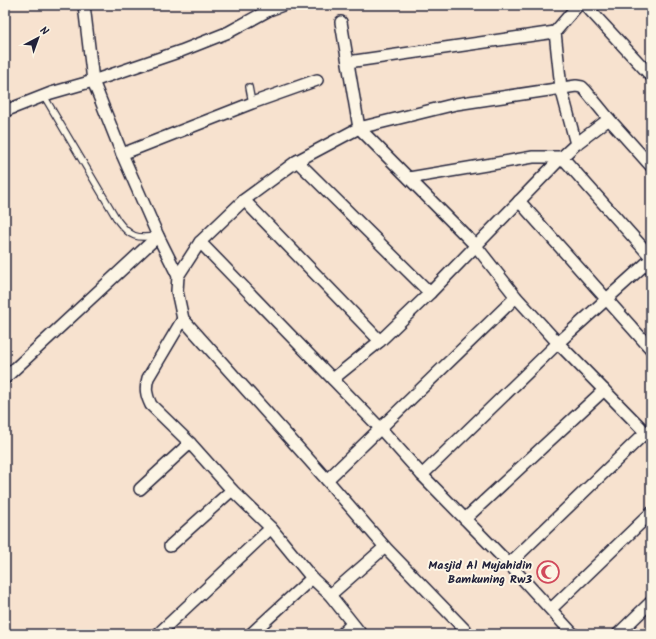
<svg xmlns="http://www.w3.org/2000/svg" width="656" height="639" viewBox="0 0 656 639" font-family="Kalam,sans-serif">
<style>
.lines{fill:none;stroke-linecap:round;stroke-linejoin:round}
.lane-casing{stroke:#22223b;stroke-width:8}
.street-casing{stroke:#22223b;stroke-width:14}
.lane{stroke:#fcf5e5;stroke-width:5.5}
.street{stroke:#fcf5e5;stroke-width:11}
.labels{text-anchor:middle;stroke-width:4;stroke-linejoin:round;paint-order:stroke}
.poi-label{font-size:12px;font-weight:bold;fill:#22223b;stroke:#fcf5e5;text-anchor:end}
</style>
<rect width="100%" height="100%" fill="#f7e2cf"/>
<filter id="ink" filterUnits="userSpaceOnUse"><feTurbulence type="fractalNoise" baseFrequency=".025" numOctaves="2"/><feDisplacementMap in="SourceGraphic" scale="8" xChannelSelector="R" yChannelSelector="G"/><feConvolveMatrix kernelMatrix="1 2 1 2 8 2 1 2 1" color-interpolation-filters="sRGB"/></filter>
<g filter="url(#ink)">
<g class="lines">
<g class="lane-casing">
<g id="lane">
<polyline points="249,87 252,103"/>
<path d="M44 96 118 221C130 237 137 239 156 236"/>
</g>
</g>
<g class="street-casing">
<g id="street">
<polyline points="84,5 93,81 122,154 158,236 178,276 177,291 183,319 327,480 385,547 469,634"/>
<polyline points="584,5 587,7 651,76"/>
<polyline points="341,22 359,128 456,104 576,86 582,87 586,91 609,119"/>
<polyline points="348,62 555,32"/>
<polyline points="5,111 51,93 93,81 181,51 229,32 269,10 283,5"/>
<polyline points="576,144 561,88 555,32 578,5"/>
<polyline points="122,154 252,103 317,80"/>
<polyline points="562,157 651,257"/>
<polyline points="297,161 430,293"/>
<polyline points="409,178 533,157 562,157"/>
<polyline points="244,200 380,341"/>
<polyline points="519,201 651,349"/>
<polyline points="200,242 381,429 422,475 509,564 573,634"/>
<polyline points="178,276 200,242 244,200 297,161 359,128 476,246 516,297 558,343 651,438"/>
<path d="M183 319 148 378C145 388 146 395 151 405L190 443 232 490 271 528 312 578 330 595 361 634"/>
<polyline points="5,378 158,236"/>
<polyline points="333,379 380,341 430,293 562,157 576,144 609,119 651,166"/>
<polyline points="422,475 558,343 651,259"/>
<polyline points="327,480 516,297"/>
<polyline points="140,489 190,443"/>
<polyline points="465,519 604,390"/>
<polyline points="170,546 232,490"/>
<polyline points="509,564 646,432"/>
<polyline points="330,595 385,547"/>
<polyline points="551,609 651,513"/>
<polyline points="158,634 271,528"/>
<polyline points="251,634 312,578"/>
<polyline points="342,634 352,624"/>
<polyline points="618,634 651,602"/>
</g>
</g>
<use href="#lane" class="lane"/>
<use href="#street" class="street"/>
</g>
</g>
<defs>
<g id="mosque-ring" transform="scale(1.15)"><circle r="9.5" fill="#fcf5e5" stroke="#d1495b" stroke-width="1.5"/><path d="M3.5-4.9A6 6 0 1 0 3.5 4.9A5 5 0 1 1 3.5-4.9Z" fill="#d1495b"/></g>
</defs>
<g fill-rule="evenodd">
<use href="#mosque-ring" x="548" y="572"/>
</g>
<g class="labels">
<g class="poi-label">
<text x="532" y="569">Masjid Al Mujahidin<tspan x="532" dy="14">Bamkuning Rw3</tspan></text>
</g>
</g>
<rect width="656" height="639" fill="none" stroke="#fcf5e5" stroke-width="20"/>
<rect x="10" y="10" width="636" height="619" fill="none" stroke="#22223b" stroke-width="1.5" filter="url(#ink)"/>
<g transform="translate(38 38) rotate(41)" stroke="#fcf5e5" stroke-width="3" paint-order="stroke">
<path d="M0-3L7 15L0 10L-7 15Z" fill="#22223b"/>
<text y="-6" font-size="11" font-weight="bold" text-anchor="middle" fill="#22223b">N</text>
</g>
</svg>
